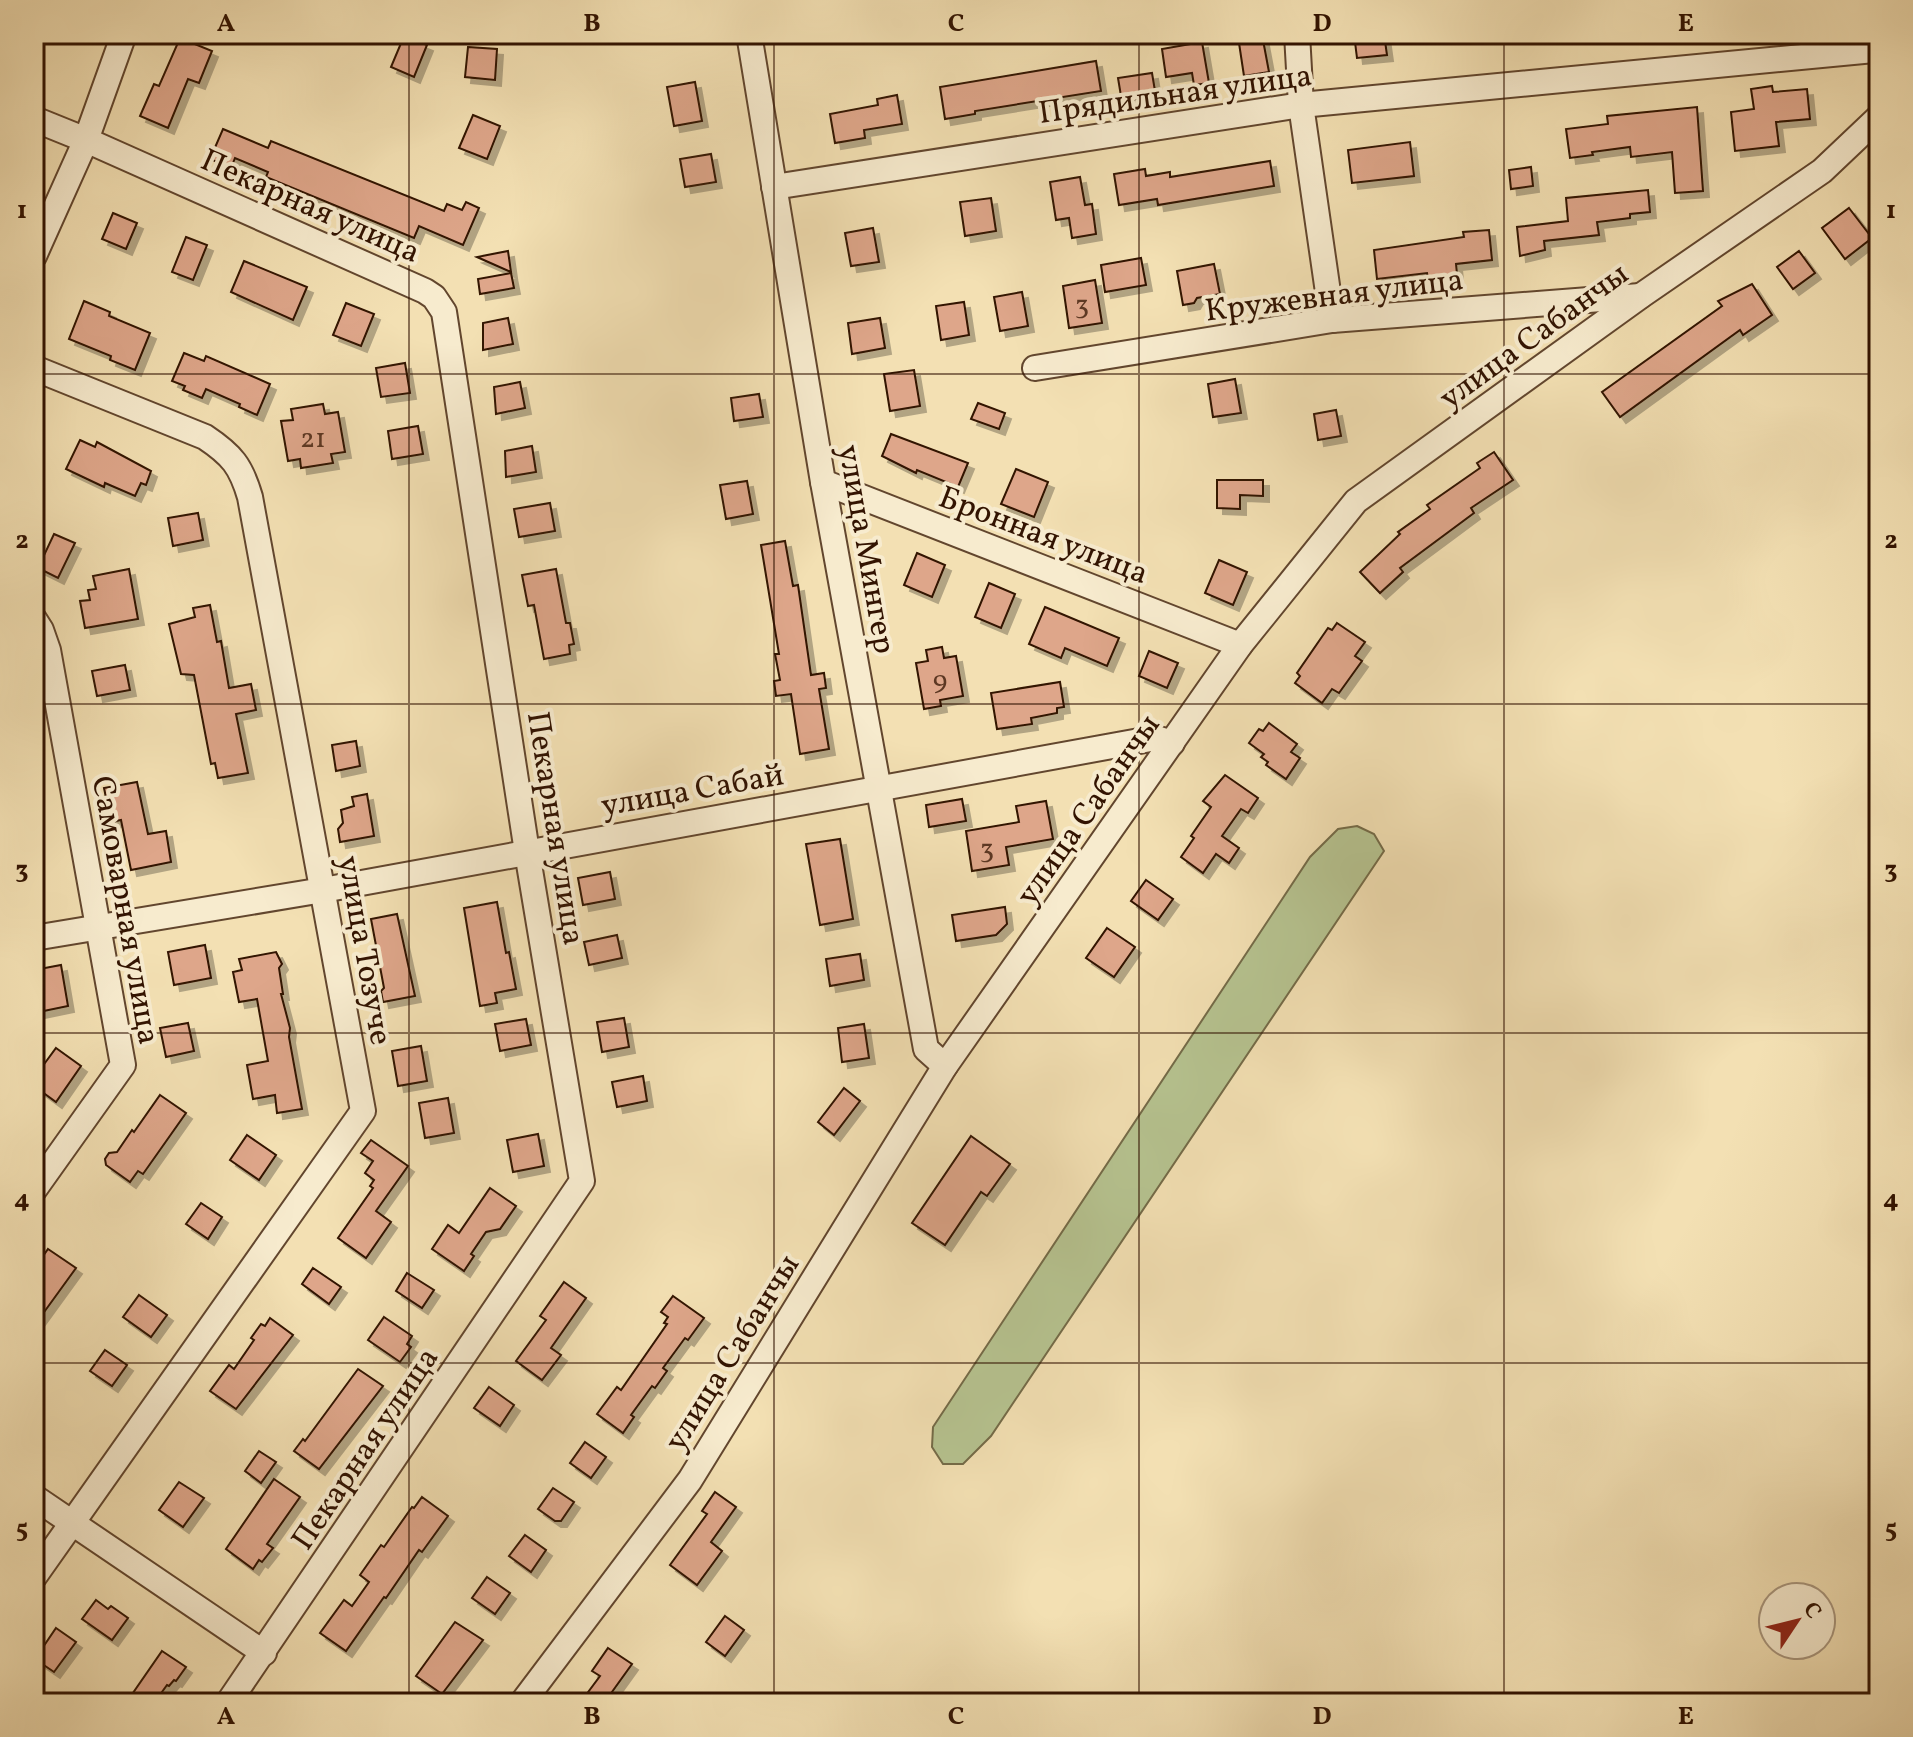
<svg xmlns="http://www.w3.org/2000/svg" width="1913" height="1737" viewBox="0 0 1913 1737" font-family="Vollkorn,serif">
<style>
.green{fill:#b6c390;stroke:#746b48;stroke-width:2}
.building{fill:#dea68a;stroke:#321301;stroke-width:2;filter:url(#shadow)}
.lines{fill:none;stroke-linecap:round;stroke-linejoin:round}
.minor-casing{stroke:#62462e;stroke-width:28}
.minor{stroke:#f7ebce;stroke-width:24}
.grid{fill:none;stroke:#321301;stroke-width:2;stroke-opacity:0.55}
.labels{text-anchor:middle;stroke-width:8;stroke-linejoin:round;paint-order:stroke}
.number-label{font-size:28px;fill:#5d3823}
.street-label{font-size:32px;fill:#321301;stroke:#f7ebce}
.neatline{fill:none;stroke:#321301;stroke-width:3}
.grid-label{font-size:26px;text-anchor:middle;font-weight:bold;fill:#321301}
</style>
<defs>
<filter id="shadow"><feDropShadow dx="6" dy="6" stdDeviation="0" flood-color="#0004"/></filter>
</defs>
<rect width="100%" height="100%" fill="#f3e0b3"/>
<filter id="stains"><feTurbulence type="fractalNoise" baseFrequency=".0025" numOctaves="4"/><feColorMatrix values="0 0 0 0 .2 0 0 0 0 .09 0 0 0 0 .02 0 0 0 .5 -.17"/></filter>
<radialGradient id="worn" r=".72"><stop offset=".6" stop-color="#630" stop-opacity="0"/><stop offset="1" stop-color="#630" stop-opacity=".3"/></radialGradient>
<polygon class="green" points="1357,826 1374,834 1384,851 991,1436 963,1464 943,1464 932,1447 933,1427 1310,857 1338,829"/>
<g class="building">
<polygon points="1354,34 1384,34 1387,55 1357,58"/>
<polygon points="404,36 427,45 414,77 391,67"/>
<polygon points="180,38 212,51 199,83 188,79 168,128 140,116 154,84 159,86"/>
<polygon points="1263,40 1269,72 1244,76 1239,43"/>
<polygon points="1202,42 1209,83 1194,85 1192,73 1166,77 1162,49"/>
<polygon points="468,47 497,49 495,80 465,77"/>
<polygon points="1096,61 1101,91 975,111 975,114 945,119 940,87"/>
<polygon points="1152,73 1156,97 1122,102 1118,78"/>
<polygon points="695,82 702,121 674,126 667,87"/>
<polygon points="1772,86 1773,92 1807,89 1810,119 1776,122 1779,146 1735,151 1731,112 1754,109 1751,89"/>
<polygon points="897,95 902,124 864,130 865,138 835,143 830,114 878,105 877,99"/>
<polygon points="1697,107 1703,191 1675,193 1672,152 1631,157 1630,147 1592,152 1593,155 1570,158 1566,129 1608,124 1607,116"/>
<polygon points="473,115 500,126 487,159 459,148"/>
<polygon points="223,129 268,148 271,141 444,211 447,204 462,210 466,202 479,208 463,245 419,226 414,238 266,177 268,172 235,158 231,168 210,159"/>
<polygon points="1410,142 1414,176 1352,183 1348,150"/>
<polygon points="711,154 716,182 685,187 680,159"/>
<polygon points="1270,161 1274,186 1158,205 1157,199 1119,205 1114,174 1145,169 1146,176 1170,172 1170,177"/>
<polygon points="1531,167 1533,186 1511,189 1509,170"/>
<polygon points="1080,177 1085,205 1092,204 1096,234 1072,238 1069,218 1056,220 1050,182"/>
<polygon points="1648,190 1650,212 1630,214 1630,218 1597,222 1599,235 1544,241 1545,250 1520,256 1517,227 1568,221 1566,198"/>
<polygon points="991,198 996,231 965,236 960,202"/>
<polygon points="1849,208 1872,238 1845,259 1822,228"/>
<polygon points="113,213 137,223 126,249 102,239"/>
<polygon points="873,228 879,262 851,266 845,233"/>
<polygon points="1489,230 1492,260 1456,264 1457,274 1428,278 1427,273 1377,279 1374,250 1464,237 1463,232"/>
<polygon points="186,237 207,245 193,280 172,272"/>
<polygon points="508,251 511,272 477,257"/>
<polygon points="1799,251 1815,273 1793,289 1777,267"/>
<polygon points="1141,258 1146,285 1105,292 1101,265"/>
<polygon points="244,261 307,287 293,320 231,292"/>
<polygon points="1214,264 1220,294 1197,298 1194,303 1183,305 1177,271"/>
<polygon points="511,273 514,288 480,294 478,279"/>
<polygon points="1095,280 1102,323 1069,328 1063,286"/>
<polygon points="1752,284 1772,315 1743,335 1740,330 1620,417 1602,392 1722,306 1718,301"/>
<polygon points="1022,292 1028,326 1000,331 994,297"/>
<polygon points="84,301 110,312 109,316 150,333 135,370 110,360 111,356 69,339"/>
<polygon points="964,302 969,335 941,340 936,306"/>
<polygon points="346,303 374,314 361,346 333,335"/>
<polygon points="508,318 513,344 483,350 483,323"/>
<polygon points="880,318 885,348 852,354 848,323"/>
<polygon points="184,353 204,361 206,356 270,384 257,415 239,407 240,404 206,389 202,398 183,390 185,386 172,381"/>
<polygon points="405,363 410,393 381,397 376,368"/>
<polygon points="914,370 920,406 890,411 884,374"/>
<polygon points="1235,379 1241,413 1213,417 1208,384"/>
<polygon points="520,382 525,408 496,414 494,387"/>
<polygon points="759,394 763,417 734,421 731,398"/>
<polygon points="978,403 1005,413 999,429 971,419"/>
<polygon points="323,404 325,414 338,412 345,452 331,454 333,463 301,468 300,459 288,461 281,421 293,420 291,409"/>
<polygon points="1336,410 1341,436 1318,440 1314,414"/>
<polygon points="418,426 423,454 392,459 388,431"/>
<polygon points="891,434 968,463 958,487 917,470 916,473 882,456"/>
<polygon points="80,440 95,447 97,442 151,471 146,485 141,483 135,496 105,483 104,487 66,469"/>
<polygon points="532,446 536,472 506,477 505,451"/>
<polygon points="1494,452 1513,480 1471,508 1474,513 1400,568 1403,572 1380,593 1360,572 1400,534 1398,532 1430,509 1427,505 1480,468 1477,463"/>
<polygon points="1016,469 1048,482 1034,517 1001,504"/>
<polygon points="1217,480 1263,480 1263,496 1240,495 1240,509 1217,508"/>
<polygon points="747,481 753,514 726,519 720,485"/>
<polygon points="550,503 555,531 519,537 514,509"/>
<polygon points="198,513 203,540 173,546 168,518"/>
<polygon points="54,534 75,543 58,578 38,568"/>
<polygon points="785,541 793,586 798,585 811,675 824,673 826,688 819,689 829,749 800,754 791,694 776,696 774,681 780,680 775,654 779,654 761,545"/>
<polygon points="917,553 945,565 932,597 904,585"/>
<polygon points="1219,560 1247,572 1233,605 1205,593"/>
<polygon points="129,569 138,619 85,628 80,601 90,600 88,590 96,589 93,576"/>
<polygon points="556,569 566,623 570,623 574,644 569,645 570,654 544,659 534,605 528,606 522,575"/>
<polygon points="989,583 1015,594 1001,628 975,617"/>
<polygon points="210,605 217,642 221,641 229,688 251,684 256,710 236,714 248,773 218,778 215,763 211,764 194,675 181,674 169,624 195,617 193,608"/>
<polygon points="1045,607 1119,638 1107,666 1065,648 1061,658 1029,644"/>
<polygon points="1337,623 1365,642 1355,656 1362,661 1339,693 1332,689 1322,703 1295,683 1300,676 1297,673 1328,628 1332,630"/>
<polygon points="942,647 944,658 956,656 963,696 940,700 941,706 924,709 916,663 928,661 926,650"/>
<polygon points="1149,651 1178,663 1167,688 1139,676"/>
<polygon points="125,665 130,690 97,696 92,671"/>
<polygon points="1060,682 1064,707 1057,708 1057,713 1031,718 1032,724 997,729 991,693"/>
<polygon points="1269,723 1297,744 1291,752 1300,758 1286,779 1266,765 1268,762 1261,757 1264,754 1249,743 1259,729 1263,731"/>
<polygon points="356,741 360,766 336,771 332,745"/>
<polygon points="1225,775 1258,798 1248,813 1241,809 1222,836 1239,848 1229,863 1216,854 1203,873 1181,857 1194,838 1191,836 1211,807 1203,801"/>
<polygon points="137,782 148,834 166,831 171,862 131,870 121,820 111,822 104,788"/>
<polygon points="367,794 374,836 340,842 338,829 343,823 341,810 354,806 352,797"/>
<polygon points="962,799 966,821 929,827 926,805"/>
<polygon points="1046,801 1053,839 1006,847 1009,865 972,871 966,831 1019,822 1016,806"/>
<polygon points="840,839 853,919 820,925 806,844"/>
<polygon points="610,872 615,899 583,905 578,878"/>
<polygon points="1146,880 1173,899 1158,920 1131,901"/>
<polygon points="497,902 506,953 509,952 516,989 495,993 497,1003 480,1006 464,908"/>
<polygon points="1005,907 1007,924 996,935 956,941 952,915"/>
<polygon points="397,914 415,996 383,1002 381,991 384,988 371,919"/>
<polygon points="1107,928 1135,947 1114,977 1086,958"/>
<polygon points="617,935 622,958 589,965 584,942"/>
<polygon points="205,945 211,978 174,985 168,952"/>
<polygon points="276,952 282,964 279,968 283,994 281,994 290,1028 289,1037 302,1109 277,1113 275,1095 253,1099 247,1065 268,1061 257,999 239,1002 233,972 242,970 239,959"/>
<polygon points="860,954 864,980 830,986 826,959"/>
<polygon points="61,965 68,1006 34,1013 34,970"/>
<polygon points="624,1018 629,1047 602,1052 597,1022"/>
<polygon points="526,1019 531,1045 500,1051 495,1024"/>
<polygon points="188,1023 194,1051 166,1057 160,1028"/>
<polygon points="864,1024 869,1058 842,1062 838,1028"/>
<polygon points="421,1046 427,1081 398,1086 392,1051"/>
<polygon points="56,1048 81,1066 56,1102 34,1086 34,1062 42,1067"/>
<polygon points="643,1076 647,1101 617,1107 612,1082"/>
<polygon points="844,1088 860,1101 834,1135 818,1122"/>
<polygon points="160,1095 186,1113 143,1174 138,1171 130,1182 106,1165 105,1159 109,1153 117,1152 132,1130 134,1132"/>
<polygon points="448,1098 454,1133 425,1138 419,1103"/>
<polygon points="538,1134 544,1166 513,1172 507,1140"/>
<polygon points="247,1135 276,1155 259,1180 230,1160"/>
<polygon points="971,1136 1010,1164 987,1196 981,1192 945,1245 912,1223"/>
<polygon points="371,1140 408,1166 376,1211 391,1222 366,1258 338,1238 373,1188 370,1186 374,1180 365,1173 373,1161 361,1153"/>
<polygon points="490,1188 516,1206 500,1229 486,1232 471,1254 474,1256 464,1271 432,1249 448,1225 459,1233"/>
<polygon points="201,1203 222,1217 208,1239 186,1224"/>
<polygon points="48,1249 76,1268 34,1326 34,1269"/>
<polygon points="313,1268 341,1287 329,1304 302,1284"/>
<polygon points="407,1273 434,1290 422,1308 396,1291"/>
<polygon points="564,1282 586,1298 551,1348 561,1355 542,1380 516,1361 546,1320 540,1316"/>
<polygon points="139,1295 167,1315 151,1337 123,1317"/>
<polygon points="673,1296 704,1318 688,1340 685,1338 663,1368 667,1371 655,1388 652,1386 631,1415 634,1417 623,1433 597,1414 617,1387 621,1390 667,1324 664,1323 668,1317 661,1312"/>
<polygon points="384,1317 412,1336 407,1344 411,1347 400,1362 368,1340"/>
<polygon points="270,1318 293,1335 236,1409 210,1391 229,1365 234,1369 254,1340 251,1338 261,1324 265,1326"/>
<polygon points="105,1350 127,1365 112,1386 90,1371"/>
<polygon points="358,1369 383,1386 319,1469 294,1451 303,1439 305,1441"/>
<polygon points="489,1387 514,1405 500,1426 474,1408"/>
<polygon points="585,1442 606,1457 591,1478 570,1463"/>
<polygon points="259,1451 276,1462 261,1483 245,1471"/>
<polygon points="274,1479 300,1497 267,1544 273,1548 262,1562 259,1560 253,1569 226,1549"/>
<polygon points="179,1482 204,1498 183,1527 159,1510"/>
<polygon points="553,1488 574,1502 561,1521 555,1521 538,1509"/>
<polygon points="715,1492 736,1507 711,1542 722,1551 697,1585 670,1565 707,1514 702,1511"/>
<polygon points="422,1497 448,1516 422,1552 419,1550 386,1598 384,1597 346,1651 320,1633 344,1600 352,1606 369,1582 360,1575 381,1545 384,1547 412,1507 414,1508"/>
<polygon points="525,1535 546,1550 531,1572 509,1556"/>
<polygon points="487,1577 510,1593 495,1614 472,1598"/>
<polygon points="96,1600 108,1609 111,1606 128,1618 112,1640 82,1619"/>
<polygon points="725,1616 744,1630 725,1656 706,1642"/>
<polygon points="455,1622 483,1640 442,1694 416,1676"/>
<polygon points="56,1628 76,1642 54,1672 35,1659"/>
<polygon points="608,1648 632,1664 604,1703 580,1703 600,1676 592,1671"/>
<polygon points="162,1651 186,1667 176,1681 174,1680 169,1686 167,1685 154,1703 126,1703"/>
</g>
<g class="lines">
<g class="minor-casing">
<g id="minor">
<polyline points="749,34 823,482 926,1049 945,1066"/>
<polyline points="1297,34 1301,105 1332,320"/>
<polyline points="34,119 86,140 425,291 434,297 444,312 527,852 582,1181 228,1703"/>
<polyline points="774,187 1301,105 1874,50"/>
<polyline points="34,256 86,140 124,34"/>
<path d="M34 368 205 437C232 455 241 466 250 497L363 1111 34 1577"/>
<polyline points="1035,368 1332,320 1640,296"/>
<polyline points="823,482 1240,645"/>
<polyline points="34,619 41,630 48,650 123,1065 34,1190"/>
<polyline points="34,938 323,890 1156,738 1172,743"/>
<polyline points="34,1497 264,1653"/>
<polyline points="522,1703 690,1480 945,1066 1240,645 1356,501 1642,295 1822,171 1879,117"/>
</g>
</g>
<use href="#minor" class="minor"/>
</g>
<path class="grid" d="M409 34V1703M774 34V1703M1139 34V1703M1504 34V1703M34 374H1879M34 704H1879M34 1033H1879M34 1363H1879"/>
<g class="labels">
<g class="number-label">
<text x="1082" y="314">3</text>
<text x="313" y="447">21</text>
<text x="940" y="689">9</text>
<text x="987" y="858">3</text>
</g>
<g class="street-label">
<text transform="translate(1175 93) rotate(-8)" y="11">Прядильная улица</text>
<text transform="translate(311 205) rotate(24)" y="11">Пекарная улица</text>
<text transform="translate(1334 294) rotate(-7)" y="11">Кружевная улица</text>
<text transform="translate(1533 335) rotate(-36)" y="11">улица Сабанчы</text>
<text transform="translate(1044 534) rotate(21)" y="11">Бронная улица</text>
<text transform="translate(868 549) rotate(80)" y="11">улица Мингер</text>
<text transform="translate(692 789) rotate(-10)" y="11">улица Сабай</text>
<text transform="translate(1087 809) rotate(-55)" y="11">улица Сабанчы</text>
<text transform="translate(557 828) rotate(81)" y="11">Пекарная улица</text>
<text transform="translate(127 910) rotate(80)" y="11">Самоварная улица</text>
<text transform="translate(366 950) rotate(80)" y="11">улица Тозуче</text>
<text transform="translate(731 1352) rotate(-58)" y="11">улица Сабанчы</text>
<text transform="translate(364 1448) rotate(-56)" y="11">Пекарная улица</text>
</g>
</g>
<rect width="1913" height="1737" fill="none" stroke="#f3e0b3" stroke-width="88"/>
<g transform="translate(1797 1621) rotate(55)"><circle r="38" fill="#f7ebce" stroke="#a8957c" stroke-width="2"/>
<path d="M0-6L14 30L0 20L-14 30Z" fill="#8f2418"/>
<text y="-12" font-size="22" font-weight="bold" text-anchor="middle" fill="#321301">С</text>
</g>
<rect x="44" y="44" width="1825" height="1649" class="neatline"/>
<g class="grid-label">
<text x="226" y="31">A</text>
<text x="592" y="31">B</text>
<text x="956" y="31">C</text>
<text x="1322" y="31">D</text>
<text x="1686" y="31">E</text>
<text x="22" y="218">1</text>
<text x="1891" y="218">1</text>
<text x="22" y="548">2</text>
<text x="1891" y="548">2</text>
<text x="22" y="878">3</text>
<text x="1891" y="878">3</text>
<text x="22" y="1207">4</text>
<text x="1891" y="1207">4</text>
<text x="22" y="1537">5</text>
<text x="1891" y="1537">5</text>
<text x="226" y="1724">A</text>
<text x="592" y="1724">B</text>
<text x="956" y="1724">C</text>
<text x="1322" y="1724">D</text>
<text x="1686" y="1724">E</text>
</g>
<rect width="100%" height="100%" filter="url(#stains)"/>
<rect width="100%" height="100%" fill="url(#worn)"/>
</svg>
